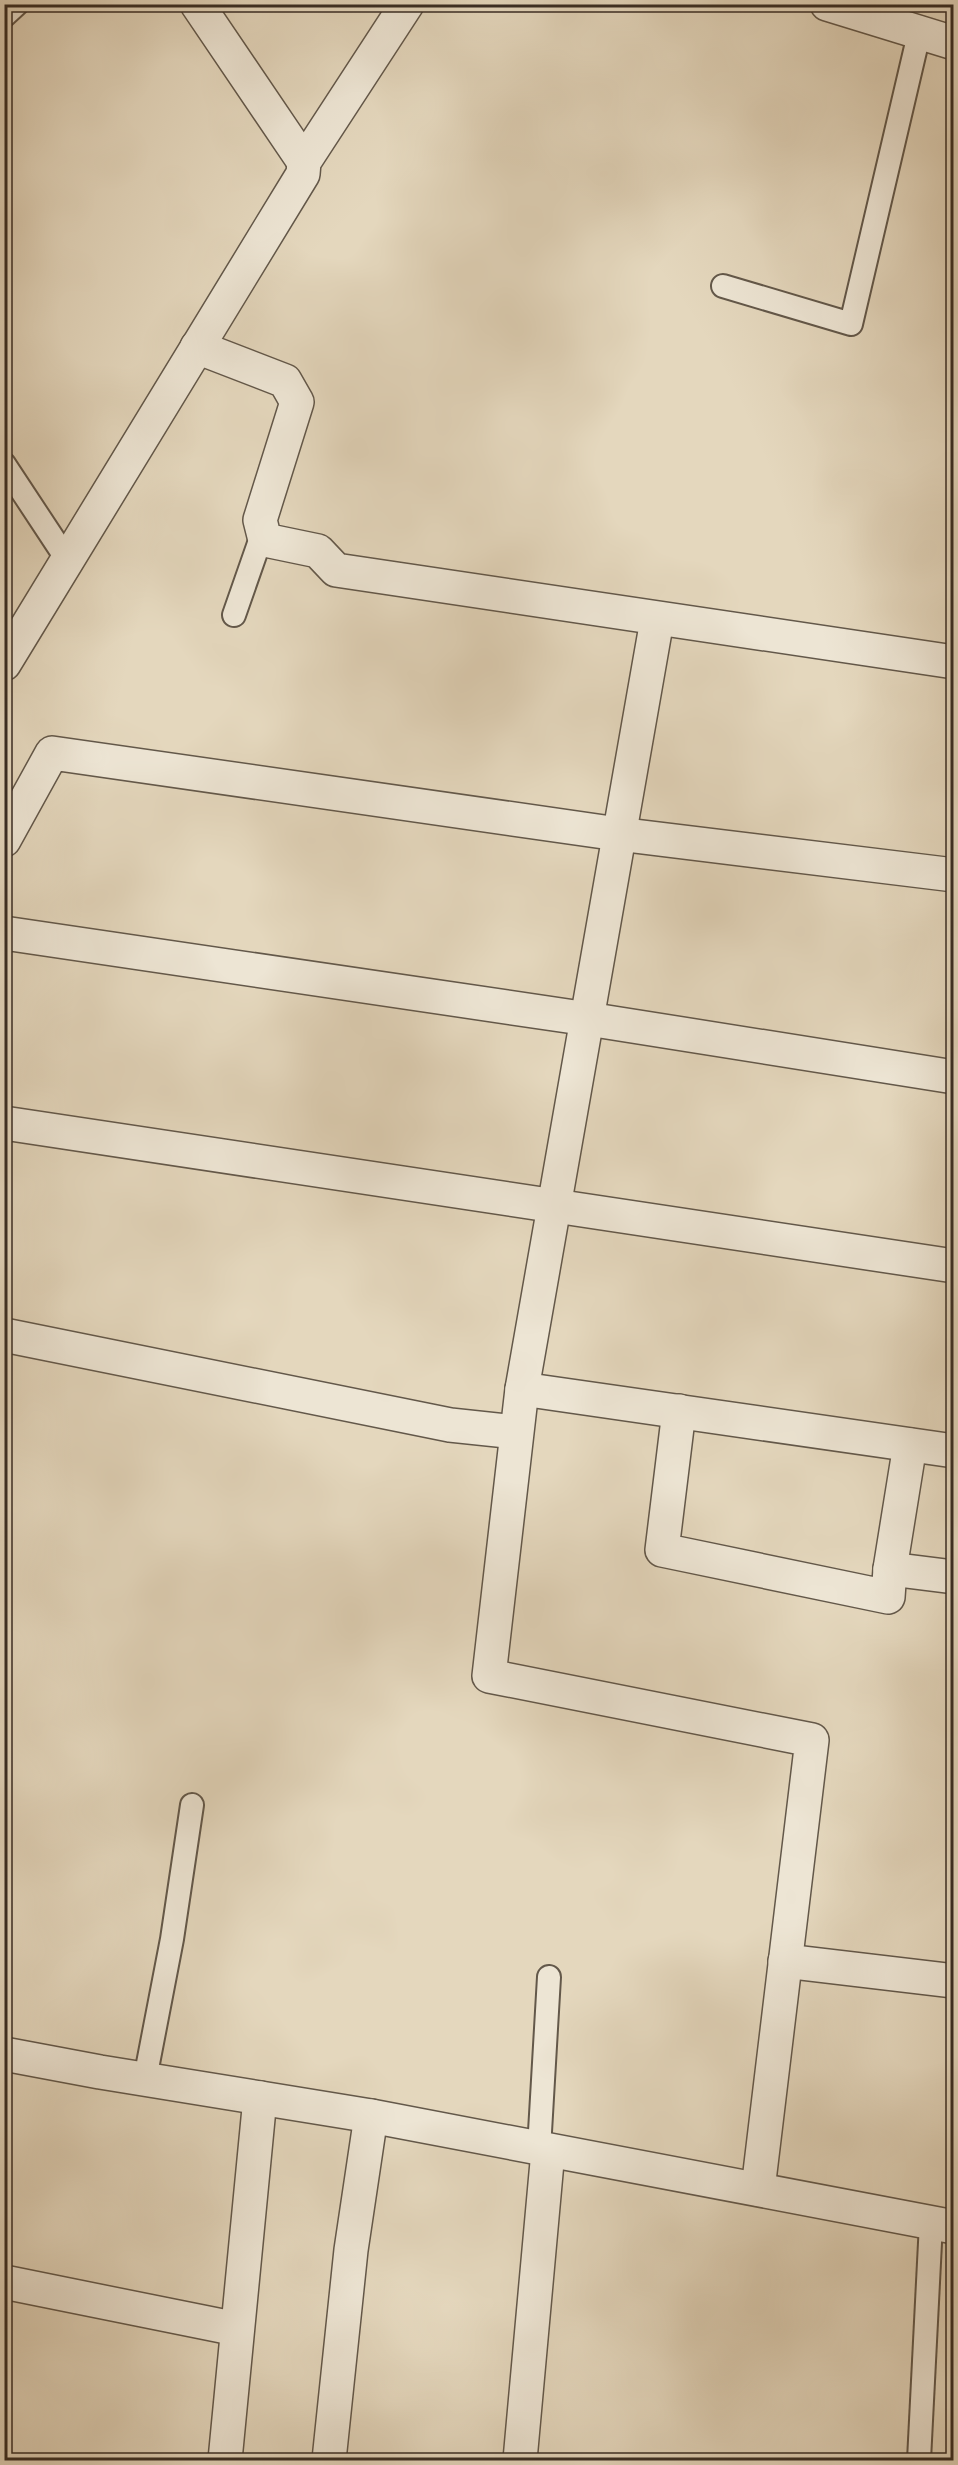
<svg xmlns="http://www.w3.org/2000/svg" width="958" height="2465" viewBox="0 0 958 2465" font-family="'IM FELL DW Pica',serif">
<style>
.lines{fill:none;stroke-linecap:round;stroke-linejoin:round}
.service-casing{stroke:#63584a;stroke-width:26}
.minor-casing{stroke:#63584a;stroke-width:36}
.service{stroke:#ede5d4;stroke-width:22}
.minor{stroke:#ede5d4;stroke-width:33}
</style>
<rect width="100%" height="100%" fill="#e4d7bd"/>
<filter id="stains"><feTurbulence type="fractalNoise" baseFrequency=".00333" numOctaves="4"/><feColorMatrix values="0 0 0 0 .2 0 0 0 0 .09 0 0 0 0 .02 0 0 0 .5 -.17"/></filter>
<radialGradient id="worn" r=".72"><stop offset=".6" stop-color="#630" stop-opacity="0"/><stop offset="1" stop-color="#630" stop-opacity=".3"/></radialGradient>
<g class="lines">
<g class="service-casing">
<g id="service">
<polyline points="4,16 17,4"/>
<polyline points="723,286 851,324 919,34"/>
<polyline points="4,464 68,561"/>
<polyline points="234,615 263,532"/>
<polyline points="145,2079 172,1939 192,1805"/>
<polyline points="539,2149 549,1977"/>
<polyline points="919,2460 931,2223"/>
</g>
</g>
<g class="minor-casing">
<g id="minor">
<polyline points="197,4 304,162"/>
<polyline points="827,4 954,43"/>
<polyline points="197,347 285,381 297,402 260,520 265,540 318,551 336,570 954,662"/>
<polyline points="657,620 522,1389 489,1676 812,1740 758,2189"/>
<polyline points="4,664 303,174 304,162 407,4"/>
<polyline points="4,840 52,753 618,834 954,875"/>
<polyline points="4,933 588,1019 954,1077"/>
<polyline points="4,1123 954,1266"/>
<polyline points="4,1335 450,1425 516,1432"/>
<polyline points="522,1389 954,1451"/>
<polyline points="679,1411 662,1550 888,1597 890,1569 910,1445"/>
<polyline points="890,1569 954,1577"/>
<polyline points="785,1961 954,1981"/>
<polyline points="4,2054 100,2072 371,2116 954,2227"/>
<polyline points="4,2282 237,2329"/>
<polyline points="225,2460 260,2098"/>
<polyline points="329,2460 351,2250 371,2116"/>
<polyline points="520,2460 548,2151"/>
</g>
</g>
<use href="#service" class="service"/>
<use href="#minor" class="minor"/>
</g>
<rect width="958" height="2465" fill="none" stroke="#e4d7bd" stroke-width="24"/>
<rect x="6" y="6" width="946" height="2453" fill="none" stroke="#382d24" stroke-width="3"/>
<rect x="12" y="12" width="934" height="2441" fill="none" stroke="#382d24" stroke-width="1.5"/>
<rect width="100%" height="100%" filter="url(#stains)"/>
<rect width="100%" height="100%" fill="url(#worn)"/>
</svg>
